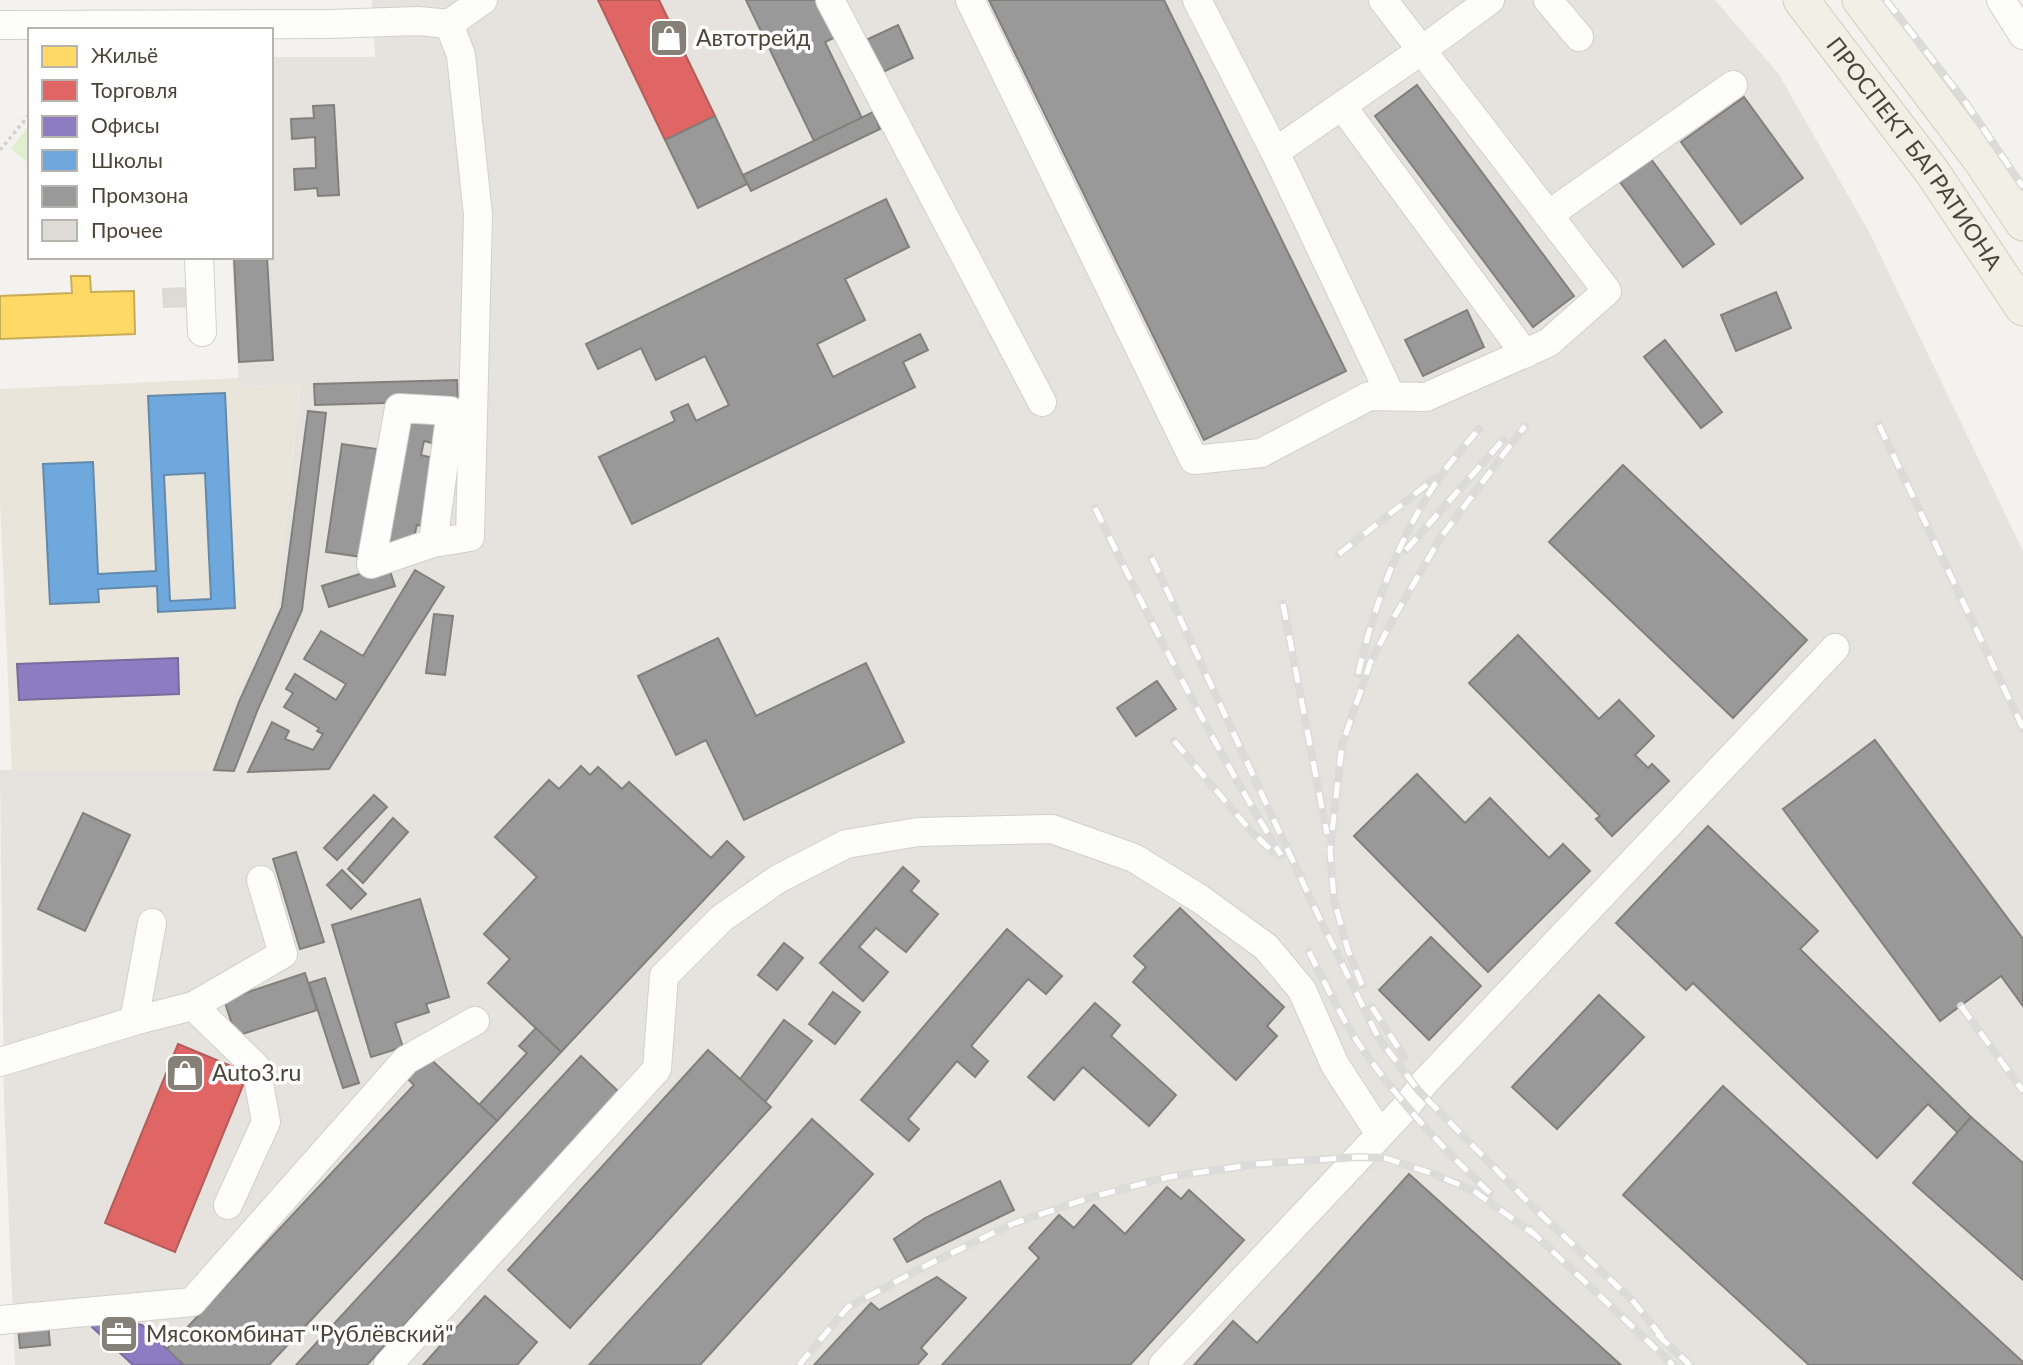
<svg xmlns="http://www.w3.org/2000/svg" width="2023" height="1365" viewBox="0 0 2023 1365" font-family="Lato,sans-serif">
<style>
.industrial{fill:#e6e2de}
.education{fill:#eae5da}
.green{fill:#e1eecf}
.parking{fill:#e6e3df}
.homes{fill:#ffd966;stroke:#c9ac58;stroke-width:2}
.shops{fill:#e06666;stroke:#b35c58;stroke-width:2}
.offices{fill:#8e7cc3;stroke:#7a6b9a;stroke-width:2}
.schools{fill:#6fa8dc;stroke:#648aab;stroke-width:2;fill-rule:evenodd}
.industry{fill:#999;stroke:#82807c;stroke-width:2}
.building{fill:#dedbd6;stroke:#dcd9d4;stroke-width:2}
.lines{fill:none;stroke-linecap:round;stroke-linejoin:round}
.minor-casing{stroke:#d2d0cb;stroke-width:30}
.major-casing{stroke:#d6cebb;stroke-width:37}
.path{stroke:#d3d2cc;stroke-width:3.5;stroke-dasharray:3.5 3.5;stroke-linecap:butt}
.minor{stroke:#fdfdfc;stroke-width:28}
.major{stroke:#f2efe6;stroke-width:35}
.rail-casing{stroke:#dbdbda;stroke-width:8}
.rail{stroke:#fff;stroke-width:5;stroke-dasharray:16;stroke-linecap:butt}
.labels{text-anchor:middle;stroke-width:7;stroke-linejoin:round;paint-order:stroke}
.poi-label{font-size:23px;fill:#4b4439;stroke:#fff;text-anchor:start}
.street-label{font-size:23px;fill:#4b4439;stroke:#fff}
</style>
<rect width="100%" height="100%" fill="#f4f2ee"/>
<polygon class="industrial" points="372,0 1715,0 1778,73 1869,232 2023,551 2023,1365 15,1365 4,1102 0,770 214,770 234,698 277,606 301,385 239,387 232,257 271,257 271,57 375,57"/>
<polygon class="education" points="239,378 240,387 301,385 277,606 234,698 214,770 12,770 0,500 0,389"/>
<polygon class="green" points="30,124 30,164 11,149"/>
<polygon class="parking" points="495,0 585,0 598,24 541,50 486,58 477,9"/>
<polygon class="homes" points="71,276 90,276 91,292 134,291 135,334 0,339 0,296 72,293"/>
<g class="shops">
<polygon points="598,0 659,0 715,116 665,140"/>
<polygon points="178,1044 248,1073 175,1252 105,1223"/>
</g>
<g class="offices">
<polygon points="178,658 179,694 19,700 17,664"/>
<polygon points="102,1318 142,1325 184,1365 133,1365 92,1327"/>
</g>
<path class="schools" d="M225 393 235 608 158 612 157 586 98 589 99 602 50 604 43 464 93 462 98 574 156 571 148 396ZM205 473 211 599 170 601 164 475Z"/>
<g class="industry">
<polygon points="746,0 820,0 838,36 825,42 862,118 814,141"/>
<polygon points="989,0 1164,0 1346,371 1204,440"/>
<polygon points="898,25 913,58 881,73 866,40"/>
<polygon points="1417,85 1574,296 1533,327 1375,116"/>
<polygon points="1744,97 1803,178 1741,224 1681,142"/>
<polygon points="334,105 339,195 318,196 317,188 295,190 294,169 316,168 315,137 292,139 291,119 314,118 313,106"/>
<polygon points="873,112 880,129 751,191 743,175"/>
<polygon points="715,116 747,184 698,208 665,140"/>
<polygon points="1651,159 1714,244 1683,267 1620,182"/>
<polygon points="886,199 909,247 845,279 865,320 817,344 833,377 920,334 928,350 903,362 915,387 632,524 599,457 675,421 671,412 688,404 696,421 729,405 705,356 656,380 641,348 598,369 586,344"/>
<polygon points="234,257 267,257 273,360 239,362"/>
<polygon points="1776,292 1791,328 1736,351 1721,315"/>
<polygon points="1467,310 1484,347 1423,376 1405,340"/>
<polygon points="1665,340 1722,412 1701,428 1644,357"/>
<polygon points="457,380 458,401 315,405 314,384"/>
<polygon points="308,411 326,413 302,610 258,709 234,771 214,770 239,702 282,607"/>
<polygon points="411,418 444,424 440,445 424,441 421,455 437,459 423,526 417,525 412,545 386,540"/>
<polygon points="342,444 377,449 362,557 326,552"/>
<polygon points="1623,465 1807,640 1733,718 1549,542"/>
<polygon points="388,565 395,586 329,607 322,586"/>
<polygon points="415,570 444,587 329,769 248,772 272,722 289,731 285,739 313,750 323,734 317,731 319,728 284,707 293,693 286,689 295,674 336,700 346,684 304,659 321,631 363,656"/>
<polygon points="434,614 453,616 445,675 426,673"/>
<polygon points="1518,635 1599,719 1619,700 1654,736 1635,755 1648,768 1652,764 1669,781 1612,836 1596,819 1600,816 1469,683"/>
<polygon points="718,638 756,716 866,663 904,742 744,820 706,740 676,755 638,676"/>
<polygon points="1157,681 1176,709 1136,736 1117,708"/>
<polygon points="1875,740 2023,939 2023,1006 2001,976 1940,1021 1783,809"/>
<polygon points="581,766 590,775 598,767 622,789 629,782 711,858 727,841 744,857 561,1052 488,983 510,959 484,934 537,877 495,837 549,780 559,789"/>
<polygon points="1417,774 1465,823 1490,798 1549,858 1563,844 1590,871 1488,972 1354,836"/>
<polygon points="374,795 387,807 337,860 324,848"/>
<polygon points="83,813 130,835 85,931 38,909"/>
<polygon points="393,818 408,832 363,883 348,869"/>
<polygon points="1708,826 1818,931 1800,949 1971,1117 1958,1133 1928,1104 1877,1158 1693,983 1686,990 1616,923"/>
<polygon points="296,852 324,942 300,949 273,859"/>
<polygon points="903,867 919,881 911,891 938,914 906,952 876,928 859,947 888,972 863,1001 820,963"/>
<polygon points="342,870 366,894 351,909 327,885"/>
<polygon points="420,899 449,997 426,1004 429,1012 395,1023 403,1047 371,1057 332,925"/>
<polygon points="1180,908 1284,1007 1267,1026 1277,1036 1236,1080 1133,982 1146,967 1134,956"/>
<polygon points="1007,929 1062,976 1046,994 1028,979 971,1046 988,1061 975,1077 957,1061 908,1119 919,1129 909,1141 861,1100"/>
<polygon points="1431,937 1481,986 1429,1040 1379,990"/>
<polygon points="784,943 803,958 777,990 758,975"/>
<polygon points="305,973 317,1010 236,1036 224,1000"/>
<polygon points="325,978 359,1083 343,1088 309,983"/>
<polygon points="833,992 860,1012 835,1044 809,1024"/>
<polygon points="1599,995 1644,1037 1557,1129 1512,1087"/>
<polygon points="1095,1003 1120,1025 1111,1036 1176,1095 1149,1126 1083,1067 1054,1100 1028,1077"/>
<polygon points="784,1020 812,1041 765,1102 740,1079"/>
<polygon points="536,1028 561,1052 497,1121 479,1105 527,1053 519,1046"/>
<polygon points="708,1050 771,1107 570,1328 508,1270"/>
<polygon points="423,1052 497,1121 269,1365 184,1365 167,1349 414,1085 403,1074"/>
<polygon points="581,1056 619,1092 367,1365 296,1365"/>
<polygon points="1723,1086 2023,1362 2023,1365 1809,1365 1623,1195"/>
<polygon points="1971,1117 2023,1163 2023,1280 1913,1183"/>
<polygon points="812,1119 873,1174 700,1365 589,1365"/>
<polygon points="1409,1174 1621,1365 1194,1365 1233,1321 1257,1343"/>
<polygon points="1000,1181 1014,1210 907,1262 894,1239 925,1218"/>
<polygon points="1167,1187 1181,1199 1189,1190 1244,1240 1130,1365 942,1365 1039,1258 1029,1248 1059,1215 1074,1228 1094,1205 1125,1234"/>
<polygon points="937,1277 966,1298 921,1348 927,1354 917,1365 814,1365 871,1303 879,1310"/>
<polygon points="485,1296 537,1342 517,1365 423,1365"/>
<polygon points="48,1323 50,1345 20,1348 18,1326"/>
</g>
<polygon class="building" points="190,288 191,306 164,307 163,289"/>
<g class="lines">
<g class="minor-casing">
<g id="minor">
<polyline points="830,0 1042,402"/>
<polyline points="970,0 1194,460 1261,453 1369,396 1426,397 1548,343 1607,291 1383,0"/>
<polyline points="1197,0 1275,152 1391,396"/>
<polyline points="1548,0 1579,37"/>
<polyline points="2001,0 2023,35"/>
<polyline points="449,24 483,0"/>
<polyline points="0,25 330,24 418,21 449,24 461,55 478,215 470,537 433,543 371,564 399,408 451,411 433,543"/>
<polyline points="1342,106 1525,354"/>
<polyline points="1275,152 1422,50 1490,0"/>
<polyline points="1548,215 1733,85"/>
<polyline points="199,257 202,332"/>
<polyline points="193,1006 283,954 261,880"/>
<polyline points="134,1021 193,1006 256,1067 266,1122 228,1205"/>
<polyline points="0,1062 134,1021 152,923"/>
<polyline points="0,1320 192,1302 406,1060 475,1021"/>
<polyline points="388,1365 657,1069 664,976 722,918 778,879 846,844 918,832 1052,829 1134,858 1200,899 1266,947 1302,990 1335,1065 1380,1134"/>
<polyline points="1163,1365 1407,1106 1424,1083 1835,648"/>
</g>
</g>
<g class="major-casing">
<g id="major">
<path id="s1" d="M1801 0 1933 173 2023 308"/>
<polyline points="1860,0 1980,159 2023,223"/>
</g>
</g>
<polyline class="path" points="0,150 30,114"/>
<use href="#minor" class="minor"/>
<use href="#major" class="major"/>
<g class="rail-casing">
<g id="rail">
<polyline points="1886,0 1966,103 2023,187"/>
<polyline points="1879,425 2023,728"/>
<path d="M1095 508C1153 626 1212 743 1281 855"/>
<polyline points="1406,550 1503,440"/>
<polyline points="1339,554 1434,479"/>
<polyline points="1152,558 1318,915 1378,1037 1418,1090 1534,1208 1633,1301 1665,1341"/>
<polyline points="1283,604 1327,834"/>
<path d="M1358 674C1375 603 1399 536 1441 475 1453 459 1466 444 1479 429"/>
<polyline points="1174,741 1250,830 1272,851"/>
<path d="M1309 952C1324 981 1339 1013 1357 1041 1395 1097 1441 1147 1490 1193"/>
<polyline points="1362,985 1348,950 1334,900 1330,850 1342,745 1371,661 1393,619 1441,537 1525,426"/>
<polyline points="1961,1006 2023,1091"/>
<polyline points="1372,1007 1404,1057"/>
<polyline points="1529,1229 1673,1365"/>
<polyline points="1657,1334 1690,1365"/>
<polyline points="799,1365 848,1307 933,1262 1012,1224 1092,1197 1168,1177 1257,1164 1358,1157 1385,1158 1434,1174 1474,1191 1535,1235"/>
</g>
</g>
<use href="#rail" class="rail"/>
</g>
<defs>
<g id="shop-square" transform="scale(2.0125)"><rect x="-9" y="-9" width="18" height="18" rx="4" fill="#868178" stroke="#fff"/><path d="M-5-2.5h2.3a2.7 3.5 0 0 1 5.4 0H5L5.5 6h-11ZM-1.5-2.5h3a1.5 2.3 0 0 0-3 0Z" fill="#fff"/></g>
<g id="office-square" transform="scale(2.0125)"><rect x="-9" y="-9" width="18" height="18" rx="4" fill="#868178" stroke="#fff"/><path d="M-6-3h4V-5.5h4V-3h4V5H-6ZM-1-4.5V-3h2v-1.5ZM-6 0V1H6V0Z" fill="#fff"/></g>
</defs>
<g fill-rule="evenodd">
<use href="#shop-square" x="669" y="38"/>
<use href="#shop-square" x="185" y="1073"/>
<use href="#office-square" x="119" y="1334"/>
</g>
<g class="labels">
<g class="poi-label">
<text x="696" y="46">Автотрейд</text>
<text x="212" y="1081">Auto3.ru</text>
<text x="146" y="1342">Мясокомбинат "Рублёвский"</text>
</g>
<g class="street-label">
<text dy="8" stroke="none"><textPath href="#s1" startOffset="191">ПРОСПЕКТ БАГРАТИОНА</textPath></text>
</g>
</g>
<rect x="28" y="28" width="245" height="231" fill="#ffffff" stroke="#b7b4b0" stroke-width="2"/>
<rect x="42" y="46" width="35" height="21" fill="#ffd966" stroke="#b7b4b0" stroke-width="2"/>
<text x="91" y="63" font-size="21" fill="#4b4439">Жильё</text>
<rect x="42" y="80" width="35" height="21" fill="#e06666" stroke="#b7b4b0" stroke-width="2"/>
<text x="91" y="98" font-size="21" fill="#4b4439">Торговля</text>
<rect x="42" y="116" width="35" height="21" fill="#8e7cc3" stroke="#b7b4b0" stroke-width="2"/>
<text x="91" y="133" font-size="21" fill="#4b4439">Офисы</text>
<rect x="42" y="150" width="35" height="21" fill="#6fa8dc" stroke="#b7b4b0" stroke-width="2"/>
<text x="91" y="168" font-size="21" fill="#4b4439">Школы</text>
<rect x="42" y="186" width="35" height="21" fill="#999999" stroke="#b7b4b0" stroke-width="2"/>
<text x="91" y="203" font-size="21" fill="#4b4439">Промзона</text>
<rect x="42" y="220" width="35" height="21" fill="#dedbd6" stroke="#b7b4b0" stroke-width="2"/>
<text x="91" y="238" font-size="21" fill="#4b4439">Прочее</text>
</svg>
